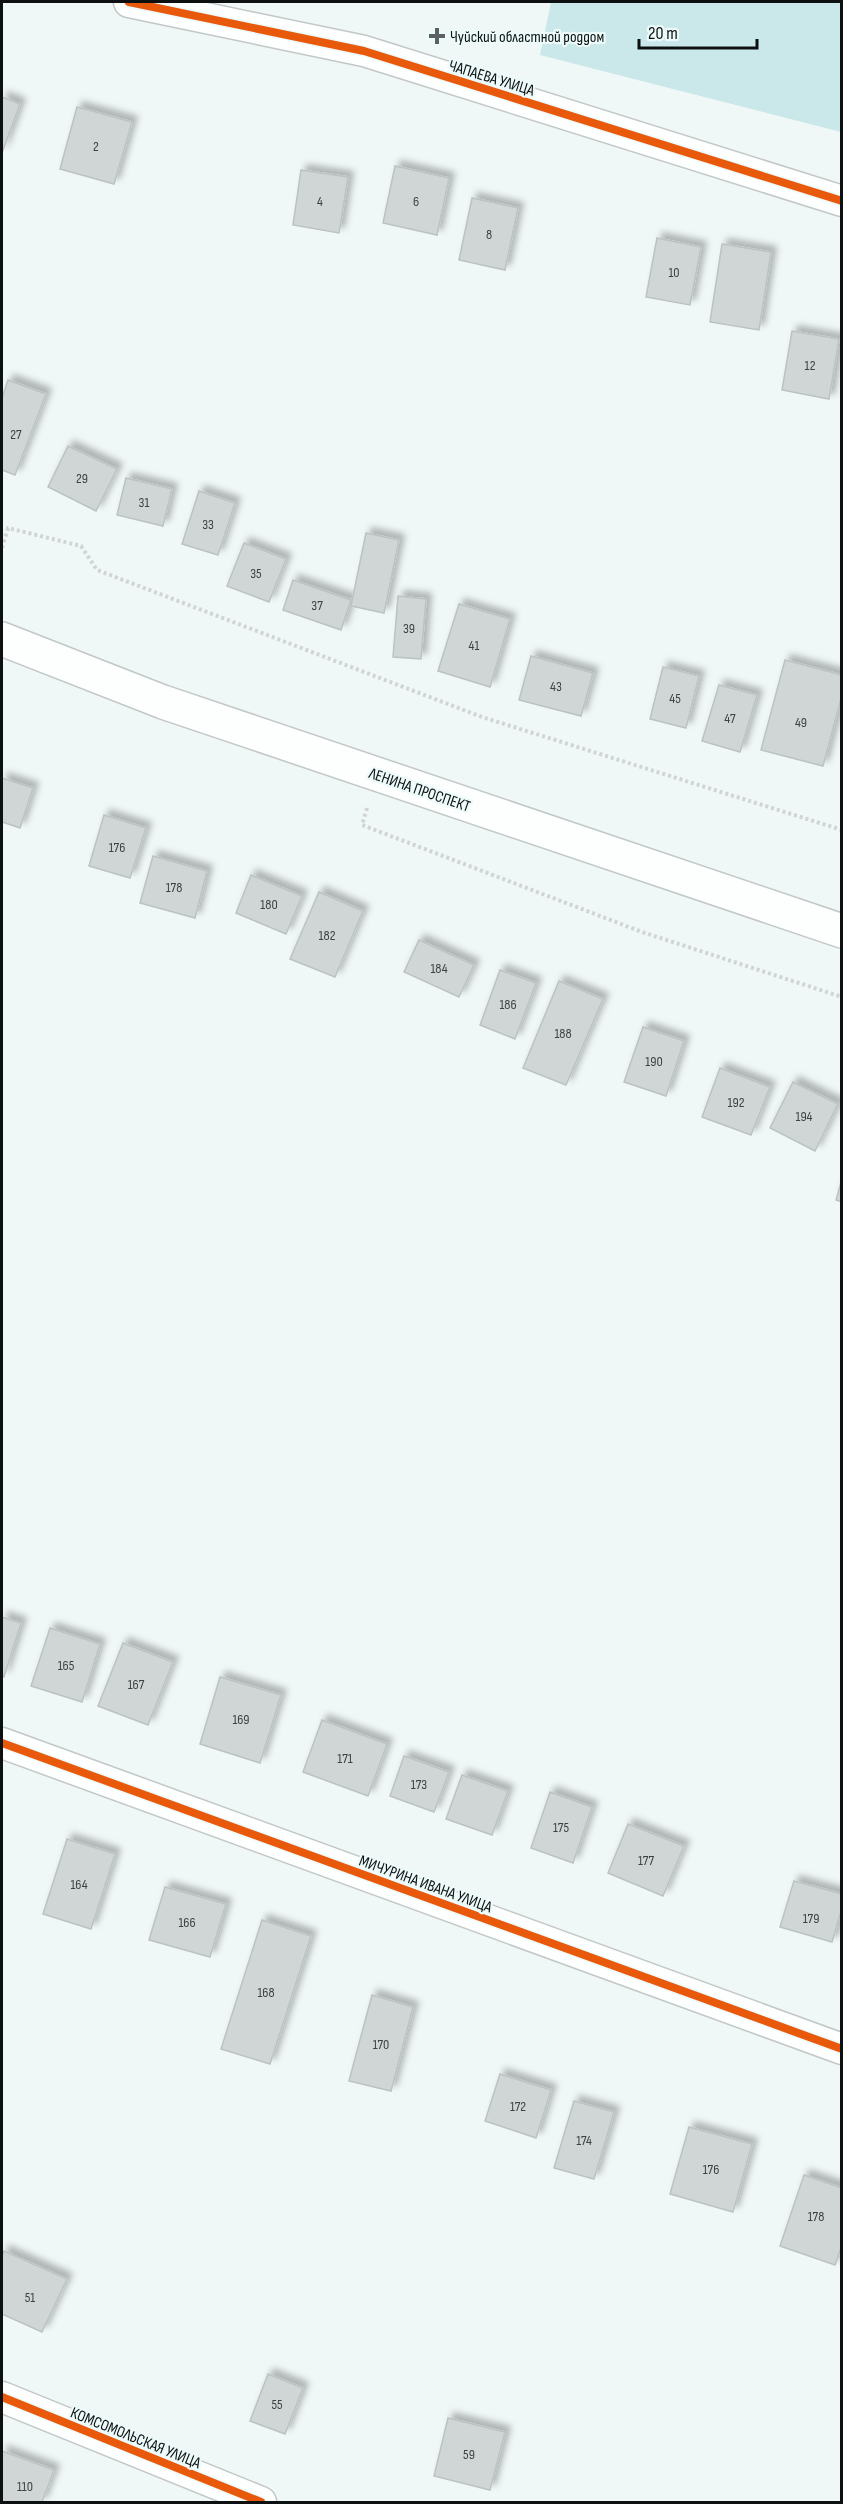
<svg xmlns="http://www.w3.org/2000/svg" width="843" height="2504" viewBox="0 0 843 2504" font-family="'Sofia Sans Condensed',sans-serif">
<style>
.green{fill:#cae8e9}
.building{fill:#d0d6d6;stroke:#bcc2c2;stroke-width:1.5;filter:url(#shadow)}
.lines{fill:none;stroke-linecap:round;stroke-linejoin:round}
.street-casing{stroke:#c2c7c7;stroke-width:33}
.secondary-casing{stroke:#c2c7c7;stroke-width:36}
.path{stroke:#d2d4d4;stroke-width:4;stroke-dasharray:3 3;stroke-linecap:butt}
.street{stroke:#fdfefe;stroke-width:30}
.secondary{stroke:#fdfefe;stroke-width:33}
.cycleway-casing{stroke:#edfafa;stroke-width:11}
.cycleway{stroke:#e8590c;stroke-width:8}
.poi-dot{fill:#5c6161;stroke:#edfafa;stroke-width:2}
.labels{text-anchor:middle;stroke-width:4.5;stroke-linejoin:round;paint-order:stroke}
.number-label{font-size:14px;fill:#3d4242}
.poi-label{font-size:16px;fill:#0c1010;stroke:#edfafa;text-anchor:start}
.street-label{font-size:16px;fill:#0c1010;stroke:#edfafa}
</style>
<defs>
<filter id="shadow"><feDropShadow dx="5.5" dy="-5.5" stdDeviation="3" flood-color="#0004"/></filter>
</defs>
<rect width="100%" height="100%" fill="#f0f7f7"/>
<polygon class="green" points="551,2 841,2 841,132 540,55"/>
<g class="building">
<polygon points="2,97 20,104 2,153"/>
<polygon points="77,107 132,122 114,184 60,169"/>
<polygon points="395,166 449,178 437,235 383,223"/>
<polygon points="301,170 348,177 339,233 293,225"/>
<polygon points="472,198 518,208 505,270 459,260"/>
<polygon points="657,238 701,247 690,305 646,297"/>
<polygon points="722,244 771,252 759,330 710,322"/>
<polygon points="792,331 839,339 829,399 782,390"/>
<polygon points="8,380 46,394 15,475 2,470 2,398"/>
<polygon points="68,446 117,469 96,511 48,487"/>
<polygon points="126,478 172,489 163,526 117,515"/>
<polygon points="199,491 235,503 218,555 182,544"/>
<polygon points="366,533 399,540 384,613 351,606"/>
<polygon points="244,543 286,559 269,602 227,586"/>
<polygon points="293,580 351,600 341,630 283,610"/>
<polygon points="398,596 426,599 421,659 393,657"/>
<polygon points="459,604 510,619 490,687 438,671"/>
<polygon points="531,656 593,673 581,716 519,700"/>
<polygon points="785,660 842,675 842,695 823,766 761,750"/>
<polygon points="663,667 699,676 686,728 650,719"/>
<polygon points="719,685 757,695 740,752 702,741"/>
<polygon points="2,778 33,788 20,828 2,822"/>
<polygon points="104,815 146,828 130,878 89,866"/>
<polygon points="153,856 207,871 195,918 140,903"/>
<polygon points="251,875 302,896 286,934 236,913"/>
<polygon points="319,892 363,911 335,977 290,959"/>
<polygon points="419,940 474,965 459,997 404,972"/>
<polygon points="500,970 536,983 515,1039 480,1025"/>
<polygon points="559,981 603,999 566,1085 523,1068"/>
<polygon points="643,1027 684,1041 666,1096 624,1082"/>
<polygon points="720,1068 770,1087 751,1135 702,1117"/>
<polygon points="793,1082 838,1104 815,1151 770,1128"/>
<polygon points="842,1179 842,1202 836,1200"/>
<polygon points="2,1617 21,1623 4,1677 2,1676"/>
<polygon points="50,1628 100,1644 82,1702 31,1686"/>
<polygon points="123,1643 173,1662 148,1725 98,1706"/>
<polygon points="220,1677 281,1695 260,1763 200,1744"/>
<polygon points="322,1720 387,1744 368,1796 303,1772"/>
<polygon points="404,1756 449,1772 434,1812 390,1796"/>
<polygon points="462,1775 508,1791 492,1835 446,1819"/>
<polygon points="550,1792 592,1807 573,1863 531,1848"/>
<polygon points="628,1824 684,1846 663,1896 608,1873"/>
<polygon points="67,1839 115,1854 91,1929 43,1914"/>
<polygon points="794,1881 842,1894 842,1908 832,1942 780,1927"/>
<polygon points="165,1887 226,1904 210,1957 149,1940"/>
<polygon points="262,1920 311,1936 270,2064 221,2049"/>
<polygon points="372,1995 413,2007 391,2091 349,2081"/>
<polygon points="500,2074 551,2090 536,2138 485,2121"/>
<polygon points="574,2101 614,2112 594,2179 554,2168"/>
<polygon points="689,2127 752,2144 733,2212 670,2194"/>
<polygon points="804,2175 842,2188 842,2245 835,2265 780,2246"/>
<polygon points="4,2251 67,2279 42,2332 2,2314 2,2256"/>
<polygon points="268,2374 303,2388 285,2434 250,2421"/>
<polygon points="448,2418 505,2432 490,2490 434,2476"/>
<polygon points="2,2451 54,2470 42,2502 2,2502"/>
</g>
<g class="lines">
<g class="street-casing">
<g id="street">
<polyline points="129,2 364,51 842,201"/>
<polyline points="2,1743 842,2049"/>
<polyline points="2,2397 261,2502"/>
</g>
</g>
<g class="secondary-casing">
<polyline id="secondary" points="2,639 163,702 842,931"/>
</g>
<g class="path">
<polyline points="2,548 8,528 81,546 97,570 482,717 842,830"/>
<polyline points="367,808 362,825 642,932 842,997"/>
</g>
<use href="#street" class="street"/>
<use href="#secondary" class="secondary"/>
<g class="cycleway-casing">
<g id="cycleway">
<polyline points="129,2 364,51 842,201"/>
<polyline points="2,1743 842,2049"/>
<polyline points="2,2397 261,2502"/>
</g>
</g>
<use href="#cycleway" class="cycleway"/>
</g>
<path class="poi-dot" d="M434 27h6v6h6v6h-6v6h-6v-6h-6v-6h6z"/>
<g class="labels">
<g class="number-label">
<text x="96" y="151">2</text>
<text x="320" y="206">4</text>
<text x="416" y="206">6</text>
<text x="489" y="239">8</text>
<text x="674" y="277">10</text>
<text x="810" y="370">12</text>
<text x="16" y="439">27</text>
<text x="82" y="483">29</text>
<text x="144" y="507">31</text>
<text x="208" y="529">33</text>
<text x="256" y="578">35</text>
<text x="317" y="610">37</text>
<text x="409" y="633">39</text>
<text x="474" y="650">41</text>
<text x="556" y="691">43</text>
<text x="675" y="703">45</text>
<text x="730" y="723">47</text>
<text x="801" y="727">49</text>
<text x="117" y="852">176</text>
<text x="174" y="892">178</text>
<text x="269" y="909">180</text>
<text x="327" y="940">182</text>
<text x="439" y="973">184</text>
<text x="508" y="1009">186</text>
<text x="563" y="1038">188</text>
<text x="654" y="1066">190</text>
<text x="736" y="1107">192</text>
<text x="804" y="1121">194</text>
<text x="66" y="1670">165</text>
<text x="136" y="1689">167</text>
<text x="241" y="1724">169</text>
<text x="345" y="1763">171</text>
<text x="419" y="1789">173</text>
<text x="561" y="1832">175</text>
<text x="646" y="1865">177</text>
<text x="79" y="1889">164</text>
<text x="811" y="1923">179</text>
<text x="187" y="1927">166</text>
<text x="266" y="1997">168</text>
<text x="381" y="2049">170</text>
<text x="518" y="2111">172</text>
<text x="584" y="2145">174</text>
<text x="711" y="2174">176</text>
<text x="816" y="2221">178</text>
<text x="30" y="2302">51</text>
<text x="277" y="2409">55</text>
<text x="469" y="2459">59</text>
<text x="25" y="2491">110</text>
</g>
<g class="poi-label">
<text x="450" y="42">Чуйский областной роддом</text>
</g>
<g class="street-label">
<text transform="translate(492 77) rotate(17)" y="6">ЧАПАЕВА УЛИЦА</text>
<text transform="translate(420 789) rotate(19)" y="6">ЛЕНИНА ПРОСПЕКТ</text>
<text transform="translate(426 1883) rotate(20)" y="6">МИЧУРИНА ИВАНА УЛИЦА</text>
<text transform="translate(136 2437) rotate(22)" y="6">КОМСОМОЛЬСКАЯ УЛИЦА</text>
</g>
</g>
<rect width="843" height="2504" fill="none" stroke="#0c1010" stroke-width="6"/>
<path d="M639 39v9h118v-9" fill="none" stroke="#0c1010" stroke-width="3"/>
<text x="648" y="39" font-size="18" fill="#0c1010" stroke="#edfafa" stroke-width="4.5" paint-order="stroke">20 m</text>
</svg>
